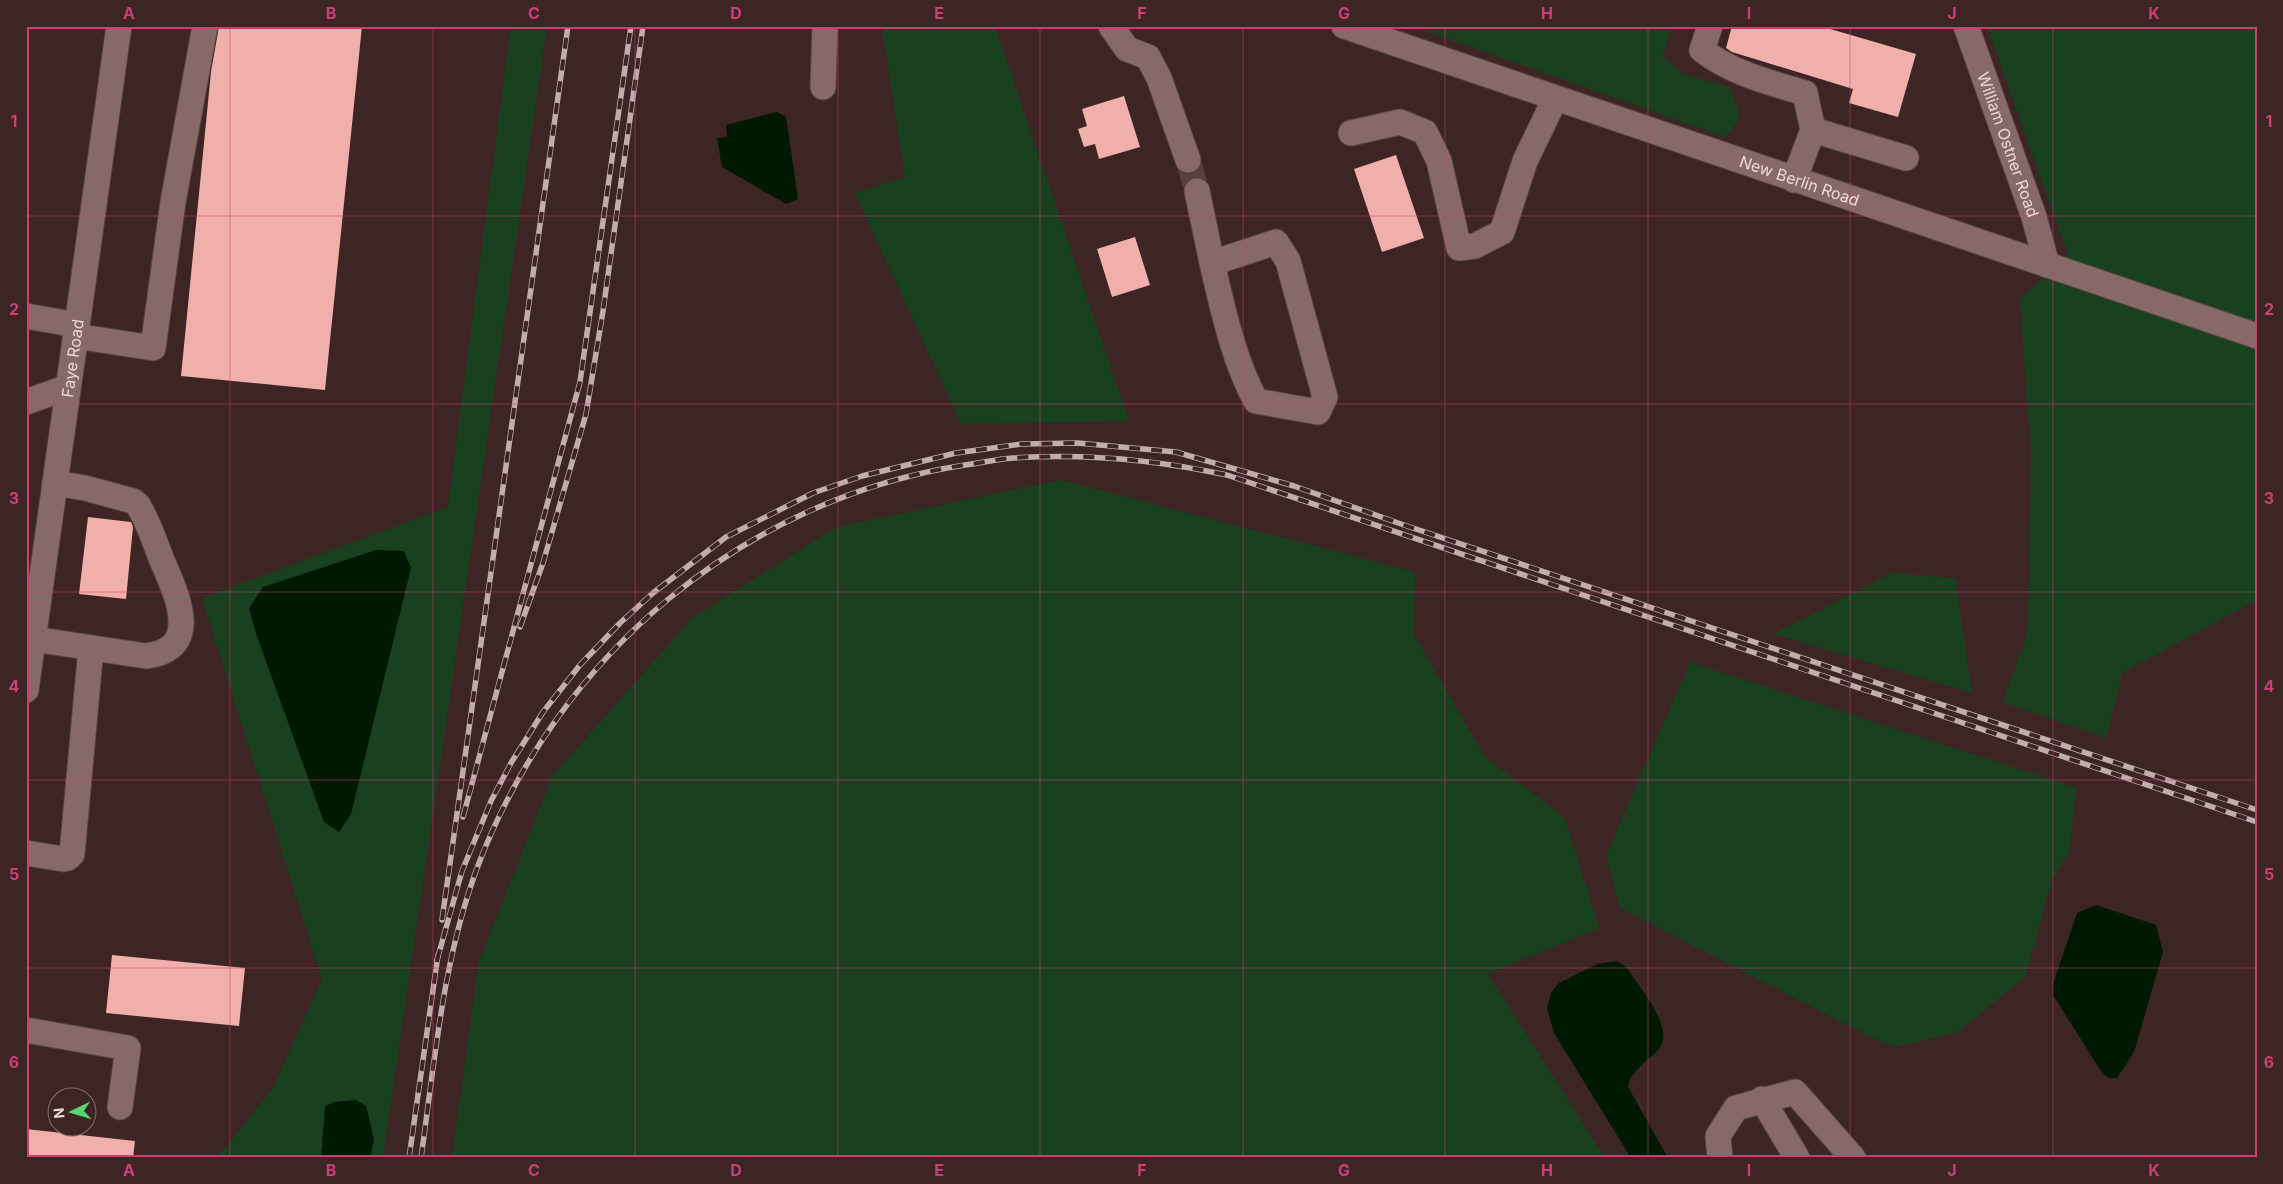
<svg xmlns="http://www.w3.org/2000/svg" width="2283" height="1184" viewBox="0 0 2283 1184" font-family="Inter,sans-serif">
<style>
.green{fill:#194120;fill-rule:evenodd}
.water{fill:#001902}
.building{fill:#f1afab}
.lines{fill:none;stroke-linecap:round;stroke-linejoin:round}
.minor-tunnel{stroke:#57403f;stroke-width:25;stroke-dasharray:25 12;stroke-linecap:butt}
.minor-casing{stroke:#574342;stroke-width:27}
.minor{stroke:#876a68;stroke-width:25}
.rail-casing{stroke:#c0adac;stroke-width:5.5}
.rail{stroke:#3d2524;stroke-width:4;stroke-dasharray:11;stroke-linecap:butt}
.grid{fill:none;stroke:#ca3f74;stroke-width:1;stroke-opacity:0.55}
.labels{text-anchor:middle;stroke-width:5;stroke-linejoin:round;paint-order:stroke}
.street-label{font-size:16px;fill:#ead9d8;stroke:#3d2524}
.neatline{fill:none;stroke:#ca3f74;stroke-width:2}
.grid-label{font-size:16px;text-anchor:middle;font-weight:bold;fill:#ca3f74}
</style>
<rect width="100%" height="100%" fill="#3d2524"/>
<g class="green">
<path d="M511 26H547L383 1158H370L374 1139 366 1106 325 1107 321 1158H217L273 1088 322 979 202 598 448 507ZM411 567 351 814 339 832 324 822 257 636 249 608Z"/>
<polygon points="882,26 995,26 1129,421 961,424 855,193 905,177"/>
<path d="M1413 26H1672L1663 56 1683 74 1729 87C1739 111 1745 117 1725 137Z"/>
<polygon points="1987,26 2257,26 2257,600 2122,673 2106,738 2003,702 2028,632 2031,453 2020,299 2068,255"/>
<polygon points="1061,480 1415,572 1414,635 1485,757 1565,818 1599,928 1488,974 1605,1158 452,1158 479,961 552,777 693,617 837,527"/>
<polygon points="1892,573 1955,578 1972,693 1774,634"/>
<polygon points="1690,662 2077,788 2069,852 2053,878 2025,977 1958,1032 1895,1047 1871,1037 1620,908 1606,856"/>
</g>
<g class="water">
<polygon points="777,112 786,117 798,199 786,204 722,167 717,138 727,137 726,125"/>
<polygon points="376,550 404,551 411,568 351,814 339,832 324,822 257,636 249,608 263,587"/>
<polygon points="2096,905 2156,925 2163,952 2134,1052 2117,1078 2109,1078 2101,1071 2053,995 2053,984 2077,913"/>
<path d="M1617 961 1626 967C1638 985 1676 1029 1659 1049 1654 1055 1647 1059 1642 1065 1635 1072 1629 1077 1628 1087L1668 1158H1631L1554 1033 1547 1008 1551 993 1559 983 1597 964Z"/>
<polygon points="356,1100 366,1106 374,1139 370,1158 321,1158 325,1107 333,1102"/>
</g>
<g class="building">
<polygon points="219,26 362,26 325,390 181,376 211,72"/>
<polygon points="1732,26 1820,26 1916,54 1898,117 1849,103 1853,89 1732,52 1726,48"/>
<polygon points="1124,96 1140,147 1099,159 1095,144 1084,147 1078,129 1087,126 1082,109"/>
<polygon points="1396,155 1424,238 1382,252 1354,169"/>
<polygon points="1135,237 1150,285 1112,297 1097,249"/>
<polygon points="88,517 131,522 133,527 126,599 79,594"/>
<polygon points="112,955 245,968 239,1026 106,1013"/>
<polygon points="26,1129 135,1141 133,1158 26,1158"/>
</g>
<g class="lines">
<polyline class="minor-tunnel" points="1188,160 1197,191"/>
<g class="minor-casing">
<g id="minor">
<polyline points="1111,26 1127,49 1148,57 1159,78 1188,160"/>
<path id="s1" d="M1344 26 2257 336"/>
<path d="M1710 26 1702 50C1731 73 1771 83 1805 93L1813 130 1794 180"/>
<path id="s2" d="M1966 26 2034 217 2047 265"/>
<polyline points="823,87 825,26"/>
<polyline points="1813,130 1906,158"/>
<polyline points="1351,133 1400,122 1425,132 1439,161 1459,248 1475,246 1502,232 1525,161 1555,99"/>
<path d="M1197 191 1211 258 1212 263C1223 309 1233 359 1256 401L1318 412 1325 397 1288 261 1276 242 1212 263"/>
<polyline points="26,316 77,325"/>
<polyline points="75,336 153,348 173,202 205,26"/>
<polyline points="26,402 68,387"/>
<path d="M33 639 146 656C205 649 175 591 161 558 154 540 148 521 138 505L133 501 85 488 55 483"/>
<path id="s3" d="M26 690 119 26"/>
<polyline points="26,853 63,859 68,858 72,854 91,648"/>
<polyline points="26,1030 128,1048 120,1107"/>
<polyline points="1762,1099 1797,1158"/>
<polyline points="1720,1158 1718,1136 1736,1108 1795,1092 1853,1158"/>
</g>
</g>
<use href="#minor" class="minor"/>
<g class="rail-casing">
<g id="rail">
<polyline points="520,627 543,563 586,414 603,311 643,26"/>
<polyline points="463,817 580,382 631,26"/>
<polyline points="442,920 568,26"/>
<polyline points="437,960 462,871 491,801 511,763 543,712 580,665 620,623 653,593 726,537 813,493 862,476 956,453 1022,444 1078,443 1176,452 1294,486 1401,524 2257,810"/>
<polyline points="409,1158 438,955"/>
<path d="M421 1158C435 1059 443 957 479 863 559 655 743 499 965 465 981 463 997 459 1013 458 1085 453 1157 460 1227 475L2257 822"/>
</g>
</g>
<use href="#rail" class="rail"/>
</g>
<path class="grid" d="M230 26V1158M433 26V1158M635 26V1158M838 26V1158M1040 26V1158M1243 26V1158M1445 26V1158M1648 26V1158M1850 26V1158M2053 26V1158M26 216H2257M26 404H2257M26 592H2257M26 780H2257M26 968H2257"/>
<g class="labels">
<g class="street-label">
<text dy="6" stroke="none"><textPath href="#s2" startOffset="126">William Ostner Road</textPath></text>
<text dy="6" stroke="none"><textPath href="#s1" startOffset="481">New Berlin Road</textPath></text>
<text dy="6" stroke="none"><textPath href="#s3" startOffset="335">Faye Road</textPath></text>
</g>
</g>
<rect width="2283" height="1184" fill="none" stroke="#3d2524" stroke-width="55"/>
<g transform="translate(72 1112) rotate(265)"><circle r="24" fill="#3d2524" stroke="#826d6c"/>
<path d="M0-4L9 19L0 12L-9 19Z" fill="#59d56f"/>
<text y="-8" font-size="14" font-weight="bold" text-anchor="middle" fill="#ead9d8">N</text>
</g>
<rect x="28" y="28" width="2228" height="1128" class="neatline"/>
<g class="grid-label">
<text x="129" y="19">A</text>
<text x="331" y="19">B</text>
<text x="534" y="19">C</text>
<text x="736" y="19">D</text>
<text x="939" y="19">E</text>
<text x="1142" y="19">F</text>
<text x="1344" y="19">G</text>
<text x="1547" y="19">H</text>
<text x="1749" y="19">I</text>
<text x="1952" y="19">J</text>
<text x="2154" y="19">K</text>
<text x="14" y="127">1</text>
<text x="2269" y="127">1</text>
<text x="14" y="315">2</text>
<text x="2269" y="315">2</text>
<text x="14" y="504">3</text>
<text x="2269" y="504">3</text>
<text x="14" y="692">4</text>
<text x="2269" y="692">4</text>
<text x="14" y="880">5</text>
<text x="2269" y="880">5</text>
<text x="14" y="1068">6</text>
<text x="2269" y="1068">6</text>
<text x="129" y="1176">A</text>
<text x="331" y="1176">B</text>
<text x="534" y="1176">C</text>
<text x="736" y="1176">D</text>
<text x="939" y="1176">E</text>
<text x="1142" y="1176">F</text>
<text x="1344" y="1176">G</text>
<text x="1547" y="1176">H</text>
<text x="1749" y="1176">I</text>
<text x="1952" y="1176">J</text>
<text x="2154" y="1176">K</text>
</g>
</svg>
